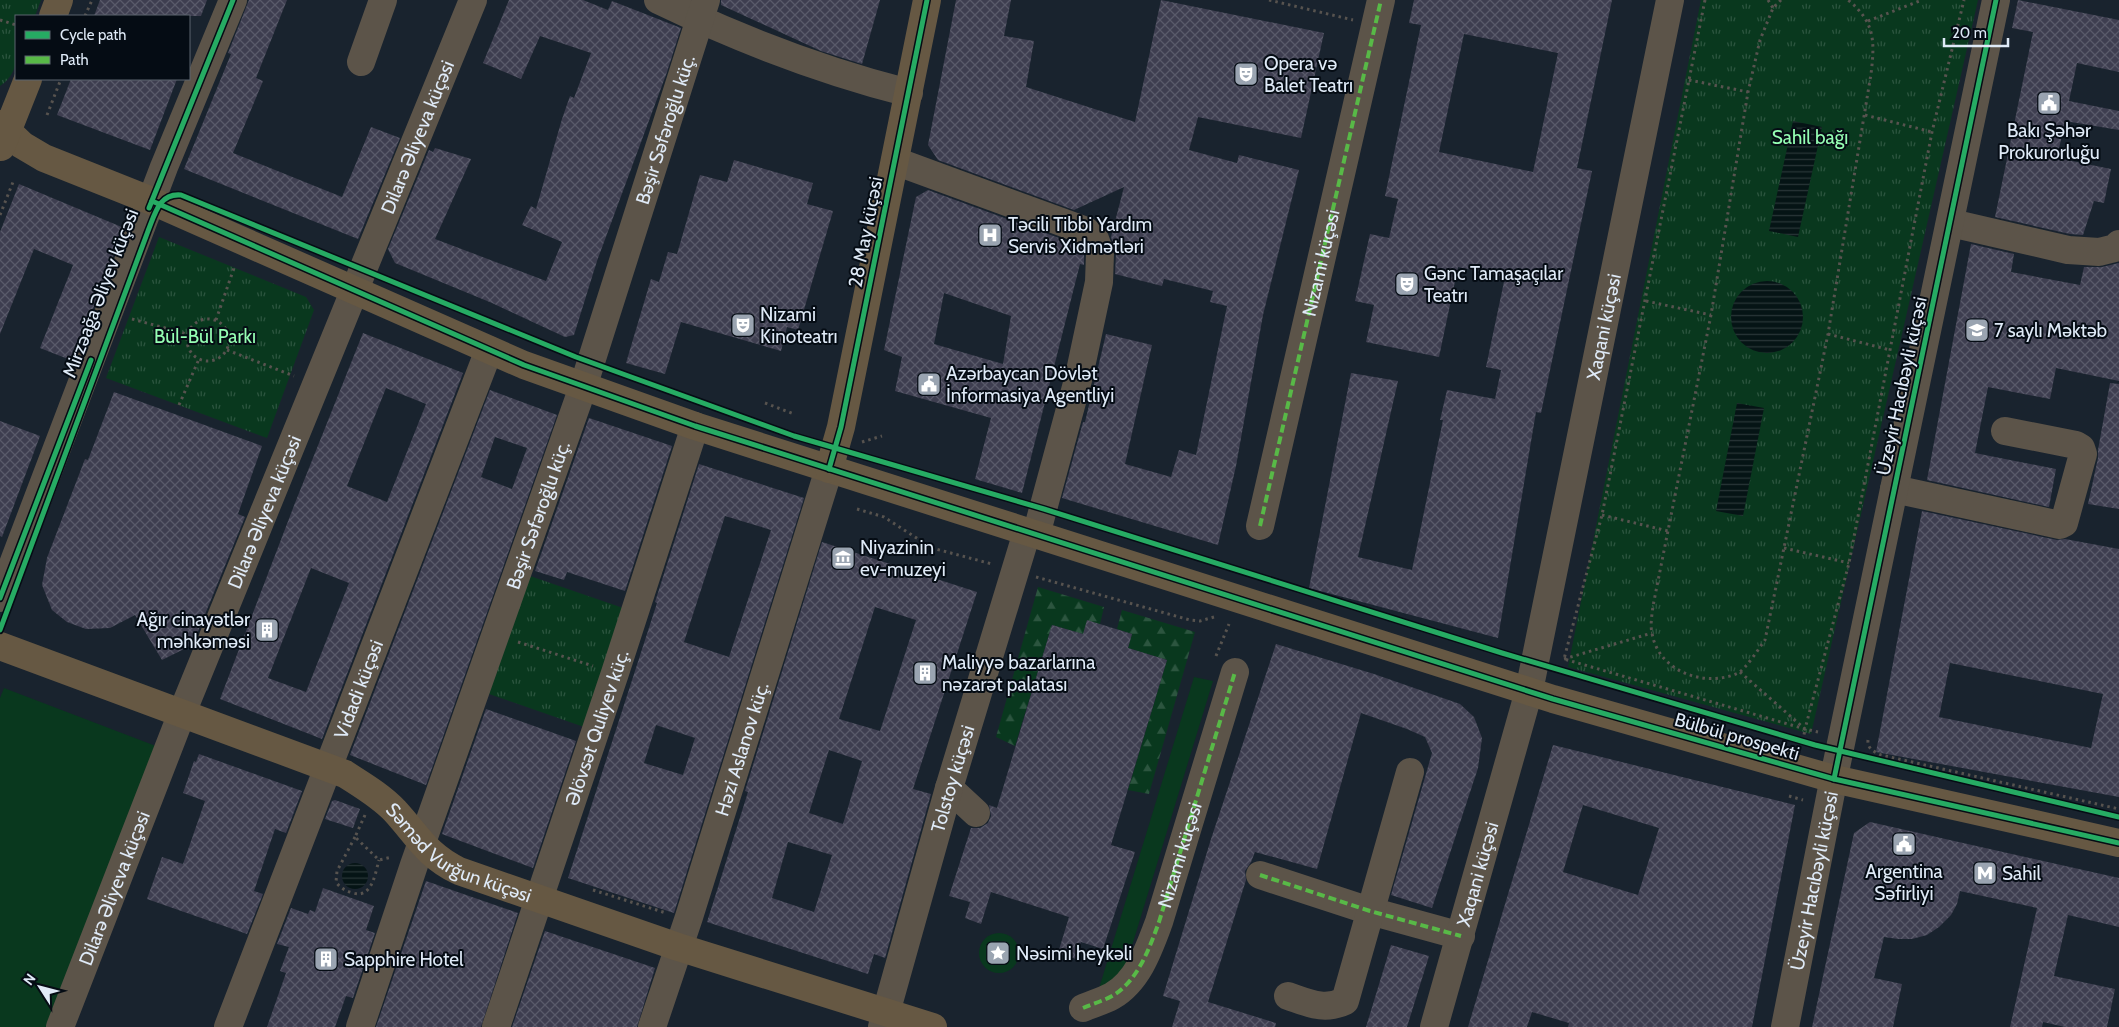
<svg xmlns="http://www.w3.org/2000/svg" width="2119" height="1027" viewBox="0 0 2119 1027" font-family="Cabin,sans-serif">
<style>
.grass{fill:#09381e}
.forest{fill:url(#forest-firs)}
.park{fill:url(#park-tufts)}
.water{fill:url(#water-rules)}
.building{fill:url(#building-cross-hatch);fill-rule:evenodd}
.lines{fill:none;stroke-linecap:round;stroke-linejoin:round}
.path{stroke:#57534f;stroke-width:3;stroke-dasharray:2.5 4;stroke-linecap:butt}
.minor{stroke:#5c5449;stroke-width:28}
.major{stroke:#665843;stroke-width:28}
.quiet{stroke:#58b947;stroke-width:4;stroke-dasharray:8 4;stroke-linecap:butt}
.cycleway-casing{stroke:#050c14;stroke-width:8}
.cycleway{stroke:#26ab63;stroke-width:5}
.labels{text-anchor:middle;stroke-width:4;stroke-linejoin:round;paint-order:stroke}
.poi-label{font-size:19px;fill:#dfeaf7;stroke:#050c14;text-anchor:start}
.street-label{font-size:19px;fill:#dfeaf7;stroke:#050c14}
.park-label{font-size:19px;fill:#95feb3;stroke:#050c14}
</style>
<defs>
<pattern id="forest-firs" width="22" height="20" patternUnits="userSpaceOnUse" patternTransform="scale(1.25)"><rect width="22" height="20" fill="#09381e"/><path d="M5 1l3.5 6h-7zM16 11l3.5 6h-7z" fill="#2c553f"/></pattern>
<pattern id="park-tufts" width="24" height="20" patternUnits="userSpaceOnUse" patternTransform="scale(1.25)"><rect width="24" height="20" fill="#09381e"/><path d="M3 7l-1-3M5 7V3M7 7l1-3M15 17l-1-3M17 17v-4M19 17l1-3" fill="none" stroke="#2c553f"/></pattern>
<pattern id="water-rules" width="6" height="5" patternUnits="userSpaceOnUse" patternTransform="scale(1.25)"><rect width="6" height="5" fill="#051415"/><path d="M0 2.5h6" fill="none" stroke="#293638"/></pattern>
<pattern id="building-cross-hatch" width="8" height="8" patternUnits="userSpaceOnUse" patternTransform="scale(1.25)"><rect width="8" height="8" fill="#3e3e50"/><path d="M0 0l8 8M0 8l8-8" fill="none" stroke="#595a6a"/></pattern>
</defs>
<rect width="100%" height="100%" fill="#19232e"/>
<g class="grass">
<polygon points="1194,677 1213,681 1123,975 1097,995"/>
<polygon points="4,688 161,748 52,1027 0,1027 0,698"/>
<circle cx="999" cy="953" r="20"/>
</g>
<g class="forest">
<polygon points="1038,587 1104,607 1100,624 1083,634 1052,625 1015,746 996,737"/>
<polygon points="1122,610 1195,632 1149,794 1128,790 1167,660 1128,648 1132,634 1117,629"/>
</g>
<g class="park">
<path d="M0 0H41L35 16H16C16 41 24 71 0 86Z"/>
<polygon points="1701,0 1978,0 1811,734 1568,667"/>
<polygon points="159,237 306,297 314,310 267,438 106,378"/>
<polygon points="530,576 626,609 584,727 489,694"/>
</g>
<g class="water">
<polygon points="1793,121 1822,127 1798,237 1769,231"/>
<circle cx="1767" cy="317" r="36"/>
<polygon points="1737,403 1764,408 1743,516 1716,511"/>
<circle cx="355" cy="876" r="13"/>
</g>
<g class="building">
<polygon points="100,0 207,0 201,16 94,16"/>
<polygon points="249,0 287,0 256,78 263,81 233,153 342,197 371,127 400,138 358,239 184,169 231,54 228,53"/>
<polygon points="509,0 583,0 608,10 612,1 681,28 667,72 597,261 574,335 565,337 492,303 395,263 388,249 429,150 433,152 435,148 471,159 435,239 546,281 562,242 522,225 531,206 536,209 562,119 570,96 574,98 591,53 540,36 521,79 483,63"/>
<polygon points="721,0 880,0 862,64 821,51 721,5"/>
<polygon points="956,0 1011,0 1004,36 1034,41 1026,87 1135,122 1161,0 1324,33 1301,138 1198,117 1189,150 1237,163 1239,155 1299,170 1263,315 1236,466 1218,545 1062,498 1083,422 1085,422 1106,334 1152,345 1125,464 1171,477 1179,450 1196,455 1227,306 1210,302 1213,291 1164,279 1162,286 1115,274 1116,253 1111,237 1124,187 1074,210 938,160 928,145"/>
<path d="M1414 0H1612L1577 168 1592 171 1541 413 1536 412 1498 638 1309 588 1351 373 1398 381 1358 557 1412 570 1443 420H1440L1447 390 1495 399 1501 370 1486 367 1505 277 1458 267 1439 357 1366 342 1374 305 1355 301 1370 234 1389 238 1398 199 1385 196 1421 25 1409 23ZM1464 34 1558 53 1533 172 1439 152Z"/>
<polygon points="2018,0 2119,20 2119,72 2077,63 2069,101 2119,111 2119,130 2065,121 2057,158 2111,169 2104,203 2094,201 2083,235 2070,234 1995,217 2033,32 2012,28"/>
<polygon points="71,79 177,79 150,150 57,115"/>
<polygon points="734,160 813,183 807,204 833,211 798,330 787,327 781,351 681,322 665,374 626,363 651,279 659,282 668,252 677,254 700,175 727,182"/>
<polygon points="19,184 124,228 73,361 40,348 73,265 34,249 0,334 0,232"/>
<path d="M928 190 1078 245 1082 248 1084 255V265L1080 264 1022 493 975 479 991 418 895 391 902 357 884 350 916 197ZM944 293 1011 316 1003 364 934 344Z"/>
<polygon points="1971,244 2014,254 2011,272 2080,285 2084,267 2102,267 2119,263 2119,381 2056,368 2050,399 1988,387 1975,453 2056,469 2049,507 1927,480"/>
<path d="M363 333 463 373 322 739 220 699 295 503ZM386 388 426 404 387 502 347 486ZM311 568 349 583 306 692 268 678Z"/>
<polygon points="2110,383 2119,384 2119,509 2088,504 2098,458 2098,450"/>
<path d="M490 390 557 415 426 785 350 755ZM495 437 527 448 512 489 481 477Z"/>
<polygon points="114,392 262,446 238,514 245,517 194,641 188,647 162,660 135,615 110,628 86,629 67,622 52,610 42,585 47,558 85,459 88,460"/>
<polygon points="589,418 672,446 625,591 567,572 564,580 535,571"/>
<polygon points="0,421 40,436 2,537 0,536"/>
<path d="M699 464 804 498 674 913 568 878 657 603 655 602ZM725 516 771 530 729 657 684 642ZM656 725 695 738 683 775 644 763Z"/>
<path d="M1922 511 2057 540 2065 539 2119 549V797L1876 752ZM1950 663 2103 694 2091 748 1939 717Z"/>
<path d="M822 542 977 592 913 789 931 794 885 958 874 954 868 974 707 922 748 792 745 791ZM875 607 916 620 880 731 839 719ZM829 750 862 761 843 824 809 813ZM788 842 832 855 814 912 772 898Z"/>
<polygon points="1087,620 1132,634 1128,648 1167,660 1111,845 1135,852 1103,949 1081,942 1076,959 1058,953 1069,917 991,892 981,924 965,918 970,902 949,896 971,828 980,828 988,823 991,816 989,805 997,808 1052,625 1083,634"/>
<polygon points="1276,644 1374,674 1460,704 1474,717 1482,738 1478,768 1432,908 1391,895 1432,753 1425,737 1407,729 1361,713 1317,869 1255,852 1251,862 1245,871 1246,880 1208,1002 1276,1023 1275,1027 1172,1027 1180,1001 1163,996 1211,839"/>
<polygon points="486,709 576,741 533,868 442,834"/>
<path d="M1553 745 1795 805 1752 1027H1568L1569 1023 1532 1012 1527 1027H1468ZM1583 805 1659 828 1638 895 1563 872Z"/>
<polygon points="199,754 302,791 286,833 275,829 254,891 263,894 247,934 147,899 162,857 183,864 205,801 183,793 194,761 196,762"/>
<polygon points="335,800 360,809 353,828 325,819 332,801"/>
<polygon points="1870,822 2119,878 2119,927 2068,915 2054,976 2115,989 2107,1027 2065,1027 2043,1022 2042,1027 2010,1027 2037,908 1960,891 1957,904 1951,915 1939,927 1927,935 1912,939 1898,939 1884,937 1874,978 1902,984 1893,1027 1812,1027 1854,833"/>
<polygon points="426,881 518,913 481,1027 376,1027"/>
<polygon points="323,888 374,906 366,930 375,933 353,998 346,996 335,1027 267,1027 286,973 280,971 289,947 277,944 291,908 308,914 310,910 315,912"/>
<polygon points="545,931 655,968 637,1027 512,1027"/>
<polygon points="1391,945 1429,956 1407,1027 1366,1027"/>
</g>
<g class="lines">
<g class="path">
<polyline points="1269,0 1353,20"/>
<polyline points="1705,0 1602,515 1564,659 1805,729 1849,563 1932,132 1964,0"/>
<polyline points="1768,0 1773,8"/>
<path d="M1781 0 1773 8 1760 40 1748 92 1711 315 1653 606C1652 615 1650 625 1652 633 1658 672 1706 688 1738 673 1746 669 1759 648 1765 640L1828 334 1871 74C1875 41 1875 22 1848 0"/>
<polyline points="85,16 92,0"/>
<polyline points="0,20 16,25"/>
<polyline points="1868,21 1922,0"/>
<polyline points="1689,80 1748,92"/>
<polyline points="47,115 61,79"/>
<polyline points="1865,115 1932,132"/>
<polyline points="0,215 13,182"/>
<polyline points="1646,301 1711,315"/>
<circle cx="208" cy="340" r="21"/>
<polyline points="132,319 187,334"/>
<polyline points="216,320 234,268"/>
<polyline points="1828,334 1890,350"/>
<polyline points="227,350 294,376"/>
<polyline points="765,403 794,414"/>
<polyline points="179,405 199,359"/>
<polyline points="862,442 882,436"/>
<polyline points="857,509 884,517 932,548 992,564"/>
<polyline points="1602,515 1668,531"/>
<polyline points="1784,548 1849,563"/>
<polyline points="1036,577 1190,620 1200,621 1214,617"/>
<polyline points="518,642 593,666"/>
<polyline points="1216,656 1229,624"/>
<polyline points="1564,659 1652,633"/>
<polyline points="1740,672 1805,729 1818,732"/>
<path d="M1868 740C1867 749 1875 752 1881 755L2119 809"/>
<polyline points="1803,741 1805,729"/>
<polyline points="1789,796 1803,800"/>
<polyline points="365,815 355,837 379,860 392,857"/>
<path d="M355 837 337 871 336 882C340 888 346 891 353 893 372 899 375 874 379 860"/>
<polyline points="593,890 666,913"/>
</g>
<g class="minor">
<path d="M658 0C739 39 822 71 909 93"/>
<polyline points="361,62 383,0"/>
<polyline points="895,161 1086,231 1095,239 1100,253 1099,282 1079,376 1036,535"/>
<polyline points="1951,223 2068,250 2099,252 2115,248 2119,244"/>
<polyline points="1894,489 2060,525 2064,523 2083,454 2081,448 2076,445 2005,431"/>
<polyline points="1260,526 1381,0"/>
<polyline points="0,598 164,167 233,0"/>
<polyline points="949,788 976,813"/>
<polyline points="1260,875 1370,911 1461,936"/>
<path d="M1288 996C1309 1003 1324 1011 1345 1001L1410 772"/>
<path d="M1083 1008C1092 1004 1103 1001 1112 996 1138 981 1149 949 1159 922L1235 672"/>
<path id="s1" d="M60 1027 182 713 473 0"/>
<path id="s2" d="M228 1027 489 350"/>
<path id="s3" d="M360 1027 414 865 583 387 706 0"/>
<path id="s4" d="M496 1027 615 673 695 426"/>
<path id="s5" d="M652 1027 689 917 829 469"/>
<path id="s6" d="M882 1027 949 788 1027 532"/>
<path id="s7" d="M1434 1027 1529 691 1670 0"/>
<path id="s8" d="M1785 1027 1835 772 1996 0"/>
</g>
<g class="major">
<polyline points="53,16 59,0"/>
<polyline points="0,124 22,145 44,158 152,201 524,365 695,426 1553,699 1834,779 2119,843"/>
<polyline points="1,147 28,79"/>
<polyline points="829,469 841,427 927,0"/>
<path id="s9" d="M0 646 345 774C362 785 381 796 395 811 418 836 426 855 459 871L678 947 933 1027"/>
</g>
<g class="quiet">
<path id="s10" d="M1260 526 1381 0"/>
<polyline points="1260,875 1370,911 1461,936"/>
<path id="s11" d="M1083 1008C1092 1004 1103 1001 1112 996 1138 981 1149 949 1159 922L1235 672"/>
</g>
<g class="cycleway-casing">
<g id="cycleway">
<polyline points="152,201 524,365 695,426 1553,699 1834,779 2119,843"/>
<polyline points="149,208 233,0"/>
<polyline points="829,469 841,427 927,0"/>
<polyline points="0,598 91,360"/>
<path d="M0 630 148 231C155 214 159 193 181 195L576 357 794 436 1044 509 1502 653 1815 745 2119 817"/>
<polyline points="1834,779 1996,0"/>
</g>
</g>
<use href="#cycleway" class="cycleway"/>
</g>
<defs>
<g id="theatre-square" transform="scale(1.25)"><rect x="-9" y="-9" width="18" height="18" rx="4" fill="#9aa4b1" stroke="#050c14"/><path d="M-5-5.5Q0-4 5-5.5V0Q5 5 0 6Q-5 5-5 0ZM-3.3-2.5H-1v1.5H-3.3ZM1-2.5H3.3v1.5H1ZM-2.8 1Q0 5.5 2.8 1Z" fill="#fff"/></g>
<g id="civic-square" transform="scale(1.25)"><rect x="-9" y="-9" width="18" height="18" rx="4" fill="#9aa4b1" stroke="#050c14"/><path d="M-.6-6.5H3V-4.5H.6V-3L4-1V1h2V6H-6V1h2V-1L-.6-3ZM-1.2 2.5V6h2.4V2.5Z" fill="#fff"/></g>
<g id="hospital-square" transform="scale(1.25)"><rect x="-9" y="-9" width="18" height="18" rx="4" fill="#9aa4b1" stroke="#050c14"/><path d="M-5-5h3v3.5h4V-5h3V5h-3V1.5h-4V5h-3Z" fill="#fff"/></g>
<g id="school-square" transform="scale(1.25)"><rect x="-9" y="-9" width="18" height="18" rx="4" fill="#9aa4b1" stroke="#050c14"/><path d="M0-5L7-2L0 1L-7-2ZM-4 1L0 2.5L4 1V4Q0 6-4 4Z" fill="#fff"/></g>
<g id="museum-square" transform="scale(1.25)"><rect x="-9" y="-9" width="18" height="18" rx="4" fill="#9aa4b1" stroke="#050c14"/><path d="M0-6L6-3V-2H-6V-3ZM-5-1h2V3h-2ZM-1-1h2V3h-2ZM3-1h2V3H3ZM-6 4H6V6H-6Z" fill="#fff"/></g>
<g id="building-square" transform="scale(1.25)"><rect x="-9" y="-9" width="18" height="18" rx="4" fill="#9aa4b1" stroke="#050c14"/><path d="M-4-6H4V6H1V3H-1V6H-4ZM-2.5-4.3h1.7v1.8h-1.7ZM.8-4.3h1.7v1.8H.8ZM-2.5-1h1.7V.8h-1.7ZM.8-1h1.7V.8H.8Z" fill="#fff"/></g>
<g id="metro-square" transform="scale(1.25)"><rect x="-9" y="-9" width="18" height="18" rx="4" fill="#9aa4b1" stroke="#050c14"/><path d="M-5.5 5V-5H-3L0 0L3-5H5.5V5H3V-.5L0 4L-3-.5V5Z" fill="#fff"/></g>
<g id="sight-square" transform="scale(1.25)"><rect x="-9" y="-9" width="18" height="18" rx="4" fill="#9aa4b1" stroke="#050c14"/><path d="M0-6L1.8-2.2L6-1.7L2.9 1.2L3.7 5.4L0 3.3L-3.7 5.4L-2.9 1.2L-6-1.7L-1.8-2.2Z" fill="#fff"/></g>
</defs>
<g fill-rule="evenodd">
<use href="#theatre-square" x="1246" y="74"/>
<use href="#civic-square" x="2049" y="103"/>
<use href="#hospital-square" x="990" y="235"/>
<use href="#theatre-square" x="1407" y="284"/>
<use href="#theatre-square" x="743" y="325"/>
<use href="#school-square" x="1977" y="330"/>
<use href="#civic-square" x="929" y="384"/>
<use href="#museum-square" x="843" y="558"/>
<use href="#building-square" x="267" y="630"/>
<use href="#building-square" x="925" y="673"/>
<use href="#civic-square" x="1904" y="844"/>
<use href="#metro-square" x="1985" y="873"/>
<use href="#sight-square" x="998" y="953"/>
<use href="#building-square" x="326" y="959"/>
</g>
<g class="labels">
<g class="poi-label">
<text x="1264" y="70">Opera və<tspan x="1264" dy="22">Balet Teatrı</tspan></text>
<text x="2049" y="137" text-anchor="middle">Bakı Şəhər<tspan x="2049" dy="22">Prokurorluğu</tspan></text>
<text x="1008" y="231">Təcili Tibbi Yardım<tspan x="1008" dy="22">Servis Xidmətləri</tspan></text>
<text x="1424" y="280">Gənc Tamaşaçılar<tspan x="1424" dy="22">Teatrı</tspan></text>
<text x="760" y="321">Nizami<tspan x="760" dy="22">Kinoteatrı</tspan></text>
<text x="1994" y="337">7 saylı Məktəb</text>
<text x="946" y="380">Azərbaycan Dövlət<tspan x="946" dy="22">İnformasiya Agentliyi</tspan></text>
<text x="860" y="554">Niyazinin<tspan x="860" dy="22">ev-muzeyi</tspan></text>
<text x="250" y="626" text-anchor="end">Ağır cinayətlər<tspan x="250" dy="22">məhkəməsi</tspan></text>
<text x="942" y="669">Maliyyə bazarlarına<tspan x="942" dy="22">nəzarət palatası</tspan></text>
<text x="1904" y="878" text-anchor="middle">Argentina<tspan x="1904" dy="22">Səfirliyi</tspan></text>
<text x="2002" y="880">Sahil</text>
<text x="1016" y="960">Nəsimi heykəli</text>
<text x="344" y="966">Sapphire Hotel</text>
</g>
<g class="street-label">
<text dy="7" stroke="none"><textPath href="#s3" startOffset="948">Bəşir Səfəroğlu küç.</textPath></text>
<text dy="7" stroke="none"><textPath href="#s1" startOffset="959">Dilarə Əliyeva küçəsi</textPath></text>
<text transform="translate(865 232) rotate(-79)" y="7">28 May küçəsi</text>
<text dy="7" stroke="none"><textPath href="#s10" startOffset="270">Nizami küçəsi</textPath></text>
<text transform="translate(100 293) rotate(-69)" y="7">Mirzəağa Əliyev küçəsi</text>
<text dy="7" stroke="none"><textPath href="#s7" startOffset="721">Xaqani küçəsi</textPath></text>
<text transform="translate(1901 386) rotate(-78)" y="7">Üzeyir Hacıbəyli küçəsi</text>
<text dy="7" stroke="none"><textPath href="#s1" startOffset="554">Dilarə Əliyeva küçəsi</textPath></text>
<text dy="7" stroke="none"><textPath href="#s3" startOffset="542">Bəşir Səfəroğlu küç.</textPath></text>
<text dy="7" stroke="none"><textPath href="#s2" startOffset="362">Vidadi küçəsi</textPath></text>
<text dy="7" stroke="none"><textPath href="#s4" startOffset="316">Əlövsət Quliyev küç.</textPath></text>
<text transform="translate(1737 736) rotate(16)" y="7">Bülbül prospekti</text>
<text dy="7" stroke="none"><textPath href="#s5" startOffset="292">Həzi Aslanov küç.</textPath></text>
<text dy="7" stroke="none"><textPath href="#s6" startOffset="258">Tolstoy küçəsi</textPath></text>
<text dy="7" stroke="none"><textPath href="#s9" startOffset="509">Səməd Vurğun küçəsi</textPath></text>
<text dy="7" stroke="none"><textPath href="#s11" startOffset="191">Nizami küçəsi</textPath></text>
<text dy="7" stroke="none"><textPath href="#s7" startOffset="159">Xaqani küçəsi</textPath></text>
<text dy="7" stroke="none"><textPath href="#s8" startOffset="149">Üzeyir Hacıbəyli küçəsi</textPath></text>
<text dy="7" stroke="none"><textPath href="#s1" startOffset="149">Dilarə Əliyeva küçəsi</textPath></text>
</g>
<g class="park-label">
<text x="1810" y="144">Sahil bağı</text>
<text x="205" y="343">Bül-Bül Parkı</text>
</g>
</g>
<rect x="15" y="15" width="175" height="65" fill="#050c14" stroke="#5c656f"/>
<rect x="25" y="31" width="25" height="8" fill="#26ab63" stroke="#5c656f"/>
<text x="60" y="40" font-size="15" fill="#dfeaf7">Cycle path</text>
<rect x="25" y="56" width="25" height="8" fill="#58b947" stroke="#5c656f"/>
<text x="60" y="65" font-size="15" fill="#dfeaf7">Path</text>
<g transform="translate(40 987) rotate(306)" stroke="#050c14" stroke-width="4" paint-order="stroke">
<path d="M0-4L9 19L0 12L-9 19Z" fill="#dfeaf7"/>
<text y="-8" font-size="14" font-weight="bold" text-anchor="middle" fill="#dfeaf7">N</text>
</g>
<path d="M1944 38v8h64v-8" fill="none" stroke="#dfeaf7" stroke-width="2.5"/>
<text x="1952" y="38" font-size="15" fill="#dfeaf7" stroke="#050c14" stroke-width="4" paint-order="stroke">20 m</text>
</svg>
